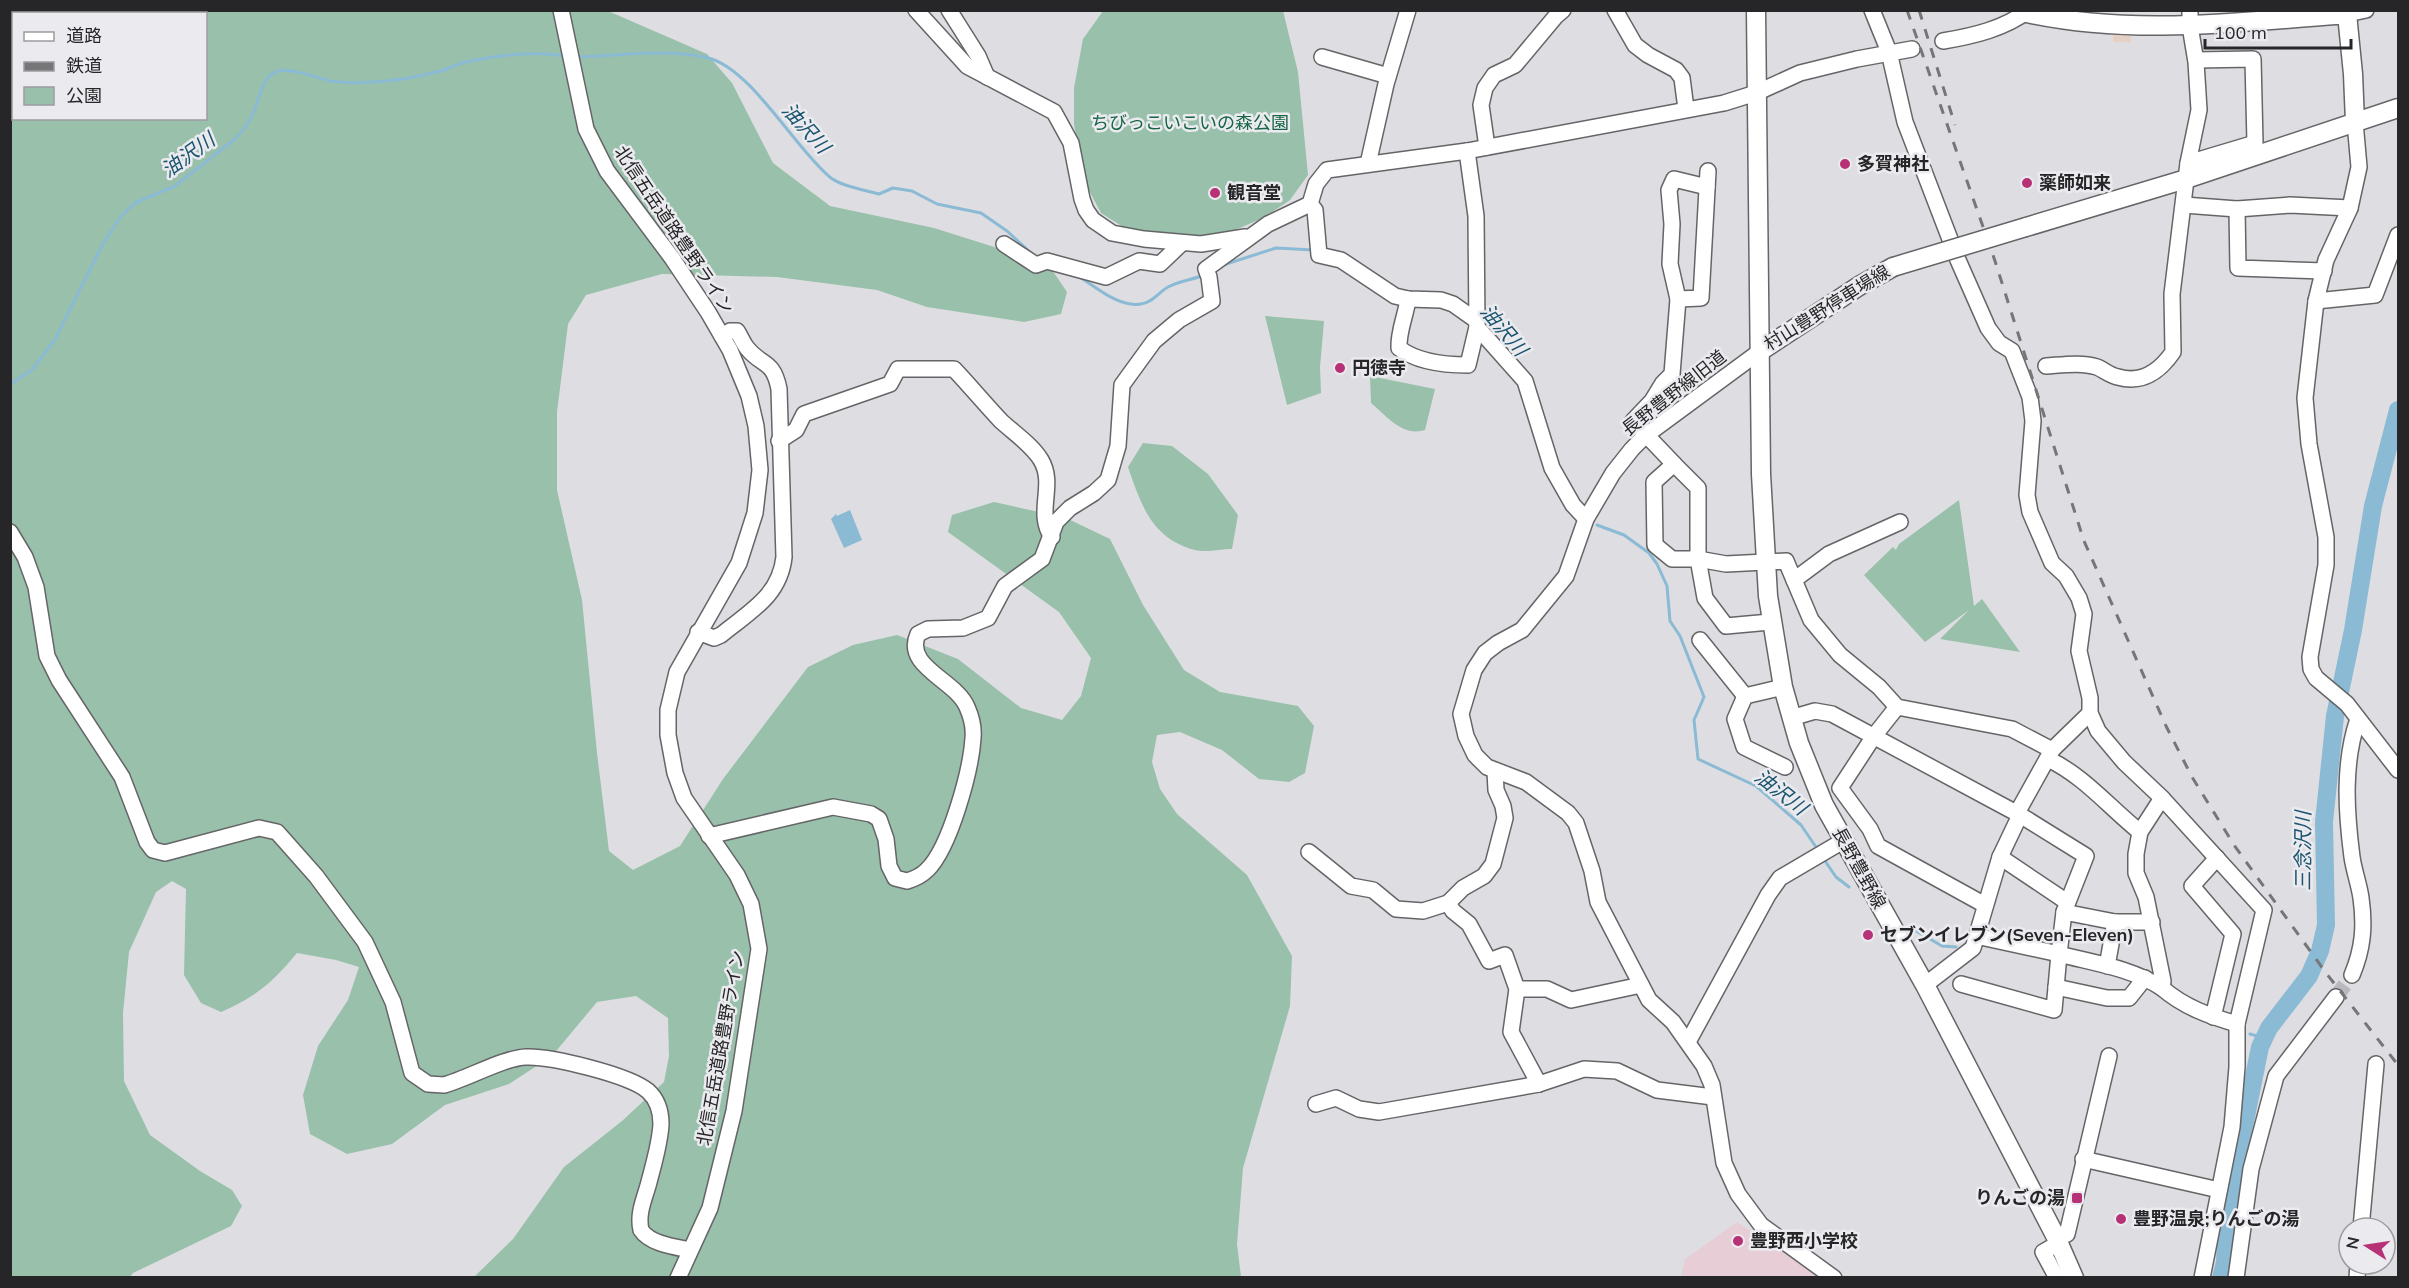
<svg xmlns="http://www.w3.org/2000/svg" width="2409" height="1288" viewBox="0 0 2409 1288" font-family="Mulish,'Noto Sans JP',sans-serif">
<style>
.commercial{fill:#e5d0c3}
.education{fill:#e7cdd5}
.green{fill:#98c0aa;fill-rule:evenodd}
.water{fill:#8bbad4}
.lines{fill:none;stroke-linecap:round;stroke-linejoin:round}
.stream{stroke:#8bbad4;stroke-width:3}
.river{stroke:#8bbad4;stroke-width:18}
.minor-tunnel{stroke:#b9b9bd;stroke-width:15;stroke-dasharray:15 8;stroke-linecap:butt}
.minor-casing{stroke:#656568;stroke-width:18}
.major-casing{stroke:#656568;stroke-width:21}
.minor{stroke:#fff;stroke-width:15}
.major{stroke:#fff;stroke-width:18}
.rail{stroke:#767679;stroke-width:3;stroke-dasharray:10 10;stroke-linecap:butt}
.major-bridge-casing{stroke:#656568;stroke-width:21;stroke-linecap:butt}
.major-bridge{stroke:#fff;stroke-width:18}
.poi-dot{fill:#b63176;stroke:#ebebef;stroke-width:2}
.labels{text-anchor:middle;stroke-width:5;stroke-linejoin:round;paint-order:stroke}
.park-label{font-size:18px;fill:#166544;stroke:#ebebef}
.poi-label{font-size:18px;font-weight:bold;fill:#262628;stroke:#ebebef;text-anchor:start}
.street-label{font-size:18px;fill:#262628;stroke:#ebebef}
.water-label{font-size:20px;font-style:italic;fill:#1c5570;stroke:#ebebef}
</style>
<rect width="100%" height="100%" fill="#dedee2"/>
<rect class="commercial" x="2113" y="33" width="18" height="9"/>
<polygon class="education" points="1737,1222 1820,1277 1681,1277 1685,1259"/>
<g class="green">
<path d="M10 11H608L707 54 732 83 773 163 830 206 934 228 1048 264 1067 292 1061 314 1024 322 927 307 877 290 777 277 662 274 586 295 568 324 557 412V490L582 600 597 753 609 851 633 870 680 846 723 779 808 667 853 645 897 635 958 659 1021 708 1062 720 1081 696 1091 658 1059 612 948 532 952 515 994 502 1066 518 1110 539 1143 605 1184 670 1220 692 1298 706 1314 726 1305 773 1289 782 1259 779 1222 750 1180 732 1157 735 1152 762 1160 789 1177 814 1247 875 1292 956 1290 1006 1243 1168 1237 1244 1241 1277H474L513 1239 564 1167 622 1121 664 1082 669 1056 668 1018 636 996 597 1002 552 1056 509 1084 445 1105 392 1144 347 1154 310 1134 303 1095 318 1046 348 1000 359 967 336 960 297 953C273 982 256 997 221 1012L201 1003 184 975 186 889 172 881 156 892 129 952 123 1013 124 1081 150 1135 200 1171 232 1190 242 1206 231 1226 133 1273 130 1277H11ZM14 14H206V118H14Z"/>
<polygon points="1103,11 1283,11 1298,72 1308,175 1290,200 1263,218 1228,233 1189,238 1128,230 1101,213 1084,181 1074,124 1074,88 1083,39"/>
<polygon points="1265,316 1324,321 1320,367 1321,393 1287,405"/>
<path d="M1370 376 1435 389 1425 430C1402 437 1387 416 1371 403Z"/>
<path d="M1143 443 1172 446 1208 474 1238 515 1232 549C1221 549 1206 553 1195 550 1152 539 1141 505 1128 467Z"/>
<polygon points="1959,500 1974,606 1982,599 2020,652 1940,639 1969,610 1925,642 1864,575 1893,547 1896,550 1899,544"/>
</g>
<polygon class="water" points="850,510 862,540 844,548 831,519 836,514 837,516"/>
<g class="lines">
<g class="stream">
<polyline points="1607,10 1615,25"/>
<path d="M576 57C617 56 667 48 708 58 751 68 796 150 831 178 843 187 865 190 879 194L893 188 912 191 937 204 981 213 1007 231 1032 254"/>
<polyline points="1220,266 1276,248 1313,250"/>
<path d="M1078 276C1096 287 1119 308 1141 304 1152 303 1159 292 1168 287 1179 281 1192 280 1204 275"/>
<path d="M10 384 32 370 54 341 103 244 121 216 135 203 175 186 235 139C243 131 249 123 253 113 260 100 261 76 278 71 288 67 318 78 331 81 344 83 359 83 372 82 395 81 418 77 440 71 449 69 457 64 466 62 498 55 533 51 566 56"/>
<polyline points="1597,525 1624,535 1649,553 1657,564 1667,586 1670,621 1680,636 1704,697 1694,720 1698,759 1756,786 1801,825 1818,850"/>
<polyline points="1823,858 1836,877 1849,887"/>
<polyline points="1911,928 1942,946 1956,947"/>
<polyline points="2250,1034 2264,1038"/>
</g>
<polyline class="river" points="2221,1278 2225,1262 2227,1211 2260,1047 2269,1028 2309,976 2320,951 2326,925 2324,822 2335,716 2353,630 2373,506 2398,410"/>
<polyline class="minor-tunnel" points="2336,997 2352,975"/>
<g class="minor-casing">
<g id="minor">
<polyline points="561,10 586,129 607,171 672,258 708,312 730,350 749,396 756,426 760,470 755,513 739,563 677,672 668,710 668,735 675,773 684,798 737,875 751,904 759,949 734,1111 710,1208 678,1278"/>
<polyline points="916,10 967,66 1054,112 1071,143 1082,199 1086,210 1093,220 1112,233 1144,239 1201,244 1245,237"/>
<polyline points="949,10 978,56 987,77"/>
<polyline points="1615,10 1635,45 1648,55 1676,70 1682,78 1686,109"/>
<polyline points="1872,10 1889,52 1905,122 1958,260 1988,328 1999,343 2012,351 2030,397 2033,421 2027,495 2030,512 2052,563 2066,576 2079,598 2084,614 2079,651 2090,698 2090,713 2098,731 2124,762 2162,798 2264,910 2237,1024 2237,1067 2232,1127 2202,1278"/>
<polyline points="2347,10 2347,14 2366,10"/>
<path d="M1943 41C1973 36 2004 29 2029 10"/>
<polyline points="1322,57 1388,76"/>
<polyline points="2355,122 2359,167 2350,208 2326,260 2316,301 2305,398 2309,444 2326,537 2326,565 2310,657 2311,669 2316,678 2347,704 2398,770"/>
<polyline points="1487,147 1481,105 1485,88 1494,75 1515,65 1556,16 1563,10"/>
<polyline points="1467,151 1476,216 1477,327 1525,381 1552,468 1573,505 1586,519"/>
<polyline points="2188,163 2255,143 2253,59 2196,60"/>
<polyline points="1368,164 1386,84 1408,10"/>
<polyline points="1707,187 1674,179 1669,190 1672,224 1670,264 1678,299 1672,374 1663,383 1652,401 1633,421 1674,464 1654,482 1655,545 1672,559 1698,559 1726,564 1786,561 1811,620 1840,655 1879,687 1897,707 2012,729 2052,750 2090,713"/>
<polyline points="1310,204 1315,210 1319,255 1341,260 1395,296 1408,299 1441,300 1453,304 1477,321"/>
<polyline points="2184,205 2237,209 2290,205 2350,208"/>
<polyline points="2237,209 2238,268 2324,271"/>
<polyline points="1004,244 1036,265 1047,261 1106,277 1139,261 1160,264 1182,243"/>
<path d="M1408 299C1406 315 1398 332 1399 348 1417 362 1446 365 1468 365L1477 327"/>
<polyline points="1678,299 1701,298 1708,171"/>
<polyline points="2316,301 2375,295 2398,235"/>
<polyline points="1759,352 1645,436 1632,449 1613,473 1586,519 1566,576 1522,630 1498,643 1485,653 1474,670 1461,714 1466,736 1475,755 1487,767 1526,782 1568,813 1576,823 1592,871 1598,902 1649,1000 1673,1022 1704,1066 1712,1085 1724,1163 1738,1194 1761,1225 1834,1278"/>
<path d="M2046 366C2062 365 2081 362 2097 367 2104 370 2111 376 2118 377 2142 384 2160 371 2173 352L2172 294 2188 163 2199 110 2196 62 2190 26V10"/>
<path d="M779 441 796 430 804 414 890 384 898 369H954C970 386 985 404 1001 421 1014 433 1032 445 1041 460 1056 485 1035 513 1052 537"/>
<polyline points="1674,464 1698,488 1698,559 1705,598 1726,626 1770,622"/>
<path d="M10 532 25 557 36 587 47 656 59 680 122 777 147 842 153 850 165 853 259 828 277 832 316 876 365 942 393 1002 412 1073 428 1084 444 1085C469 1078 503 1058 526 1057 551 1056 629 1075 648 1091 658 1100 661 1111 661 1124 660 1143 654 1163 649 1182 645 1198 637 1213 641 1230 650 1244 675 1247 690 1250"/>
<polyline points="1794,580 1829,554 1900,522"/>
<path d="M698 632 714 638 721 635C749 612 780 596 784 557L779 389C773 359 762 367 747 348 743 343 741 337 737 331H730L722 336"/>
<polyline points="1700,640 1745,696 1783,687"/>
<polyline points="1745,696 1735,719 1744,747 1785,767"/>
<polyline points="1897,707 1874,736 1840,788 1870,829 1878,846 1985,905"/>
<polyline points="1791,718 1815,711 1832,714 2020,815 2000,857 1973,948 1925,985"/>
<path d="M2048 759C2084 776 2109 807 2140 832"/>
<polyline points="1495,771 1496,790 1503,806 1505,818 1493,864 1484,876 1463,888 1448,903 1453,911 1469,924 1489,961 1505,955 1517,989 1511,1032 1539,1084"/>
<path d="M2162 798 2140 832 2136 854V873L2146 897 2163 981 2162 988C2184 1007 2209 1016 2237 1024"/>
<polyline points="2017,813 2052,750"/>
<polyline points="2020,815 2086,856 2064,912"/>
<path d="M709 836 833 807 871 814 879 819 886 839 889 866 895 878 907 881C914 879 921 876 927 870 950 848 971 770 973 738 974 728 971 716 967 707 956 680 903 667 918 634L928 629 963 628 988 618 1005 586 1042 559 1056 522 1070 508 1094 493 1108 480 1118 446 1122 385 1154 341 1179 320 1212 301 1209 277 1206 269 1268 224 1310 204 1316 184 1327 170 1467 151 1724 103 1756 93 1800 73 1857 59 1912 49"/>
<polyline points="1309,852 1351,886 1373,890 1396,909 1423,911 1448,903"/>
<polyline points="2000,857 2067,902"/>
<polyline points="1976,936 2059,954 2064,912 2115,922 2152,922"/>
<polyline points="2107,966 2115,922"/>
<path d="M2352 975C2363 949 2365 926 2361 898 2359 884 2354 871 2352 857 2346 811 2343 763 2358 719"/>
<path d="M1961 984 2054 1010 2059 954C2093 963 2132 968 2162 988"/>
<polyline points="2056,987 2107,998 2129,998 2145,978"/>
<polyline points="1517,989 1547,989 1571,1000 1641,985"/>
<polyline points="2213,1017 2233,934 2192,886 2217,858"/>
<polyline points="1688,1042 1768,895 1780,878 1843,841"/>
<polyline points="1316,1104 1336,1098 1359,1109 1379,1112 1539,1084 1584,1069 1617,1071 1657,1090 1713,1097"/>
<polyline points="2083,1159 2219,1190"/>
<polyline points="2361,1228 2376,1064"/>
<polyline points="2057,1239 2067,1234 2109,1056"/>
<polyline points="2057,1278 2043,1252 2059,1243"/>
<polyline points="2236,1278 2251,1169 2276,1076 2336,997"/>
<polyline points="2357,1278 2358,1264"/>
</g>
</g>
<g class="major-casing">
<g id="major">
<polyline points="1756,10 1761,474 1768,596 1783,687 1799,743 1824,805 1925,985 2057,1239 2074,1278"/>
<path d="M2026 10 2027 13C2132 36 2240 22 2347 14L2353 74 2355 122"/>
<polyline points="2026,227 2186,179 2398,108"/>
<polyline points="1759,352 1859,286 1893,267"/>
</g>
</g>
<use href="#minor" class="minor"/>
<use href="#major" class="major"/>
<g class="rail">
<polyline points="1907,10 1995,261 2084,541 2166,726 2192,777 2234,845 2326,973 2398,1065"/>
<polyline points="1919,10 1955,125"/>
</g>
<g class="major-bridge-casing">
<polyline id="major-bridge" points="1893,267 2026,227"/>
</g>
<use href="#major-bridge" class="major-bridge"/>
</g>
<g class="poi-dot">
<circle cx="1845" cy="164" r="6"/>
<circle cx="2027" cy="183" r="6"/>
<circle cx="1215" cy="193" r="6"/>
<circle cx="1340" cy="368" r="6"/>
<circle cx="1868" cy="935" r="6"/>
<rect x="2071" y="1192" width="12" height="12" rx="3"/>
<circle cx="2121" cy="1219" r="6"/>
<circle cx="1738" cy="1241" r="6"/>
</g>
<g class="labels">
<g class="park-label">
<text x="1190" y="129">ちびっこいこいの森公園</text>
</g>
<g class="poi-label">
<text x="1857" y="170">多賀神社</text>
<text x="2039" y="189">薬師如来</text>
<text x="1227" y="199">観音堂</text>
<text x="1352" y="374">円徳寺</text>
<text x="1880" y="941">セブンイレブン(Seven-Eleven)</text>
<text x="2065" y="1204" text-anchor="end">りんごの湯</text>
<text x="2133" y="1225">豊野温泉;りんごの湯</text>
<text x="1750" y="1247">豊野西小学校</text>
</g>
<g class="street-label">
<text transform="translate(674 230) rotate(56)" y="6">北信五岳道路豊野ライン</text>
<text transform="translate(1827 308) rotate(-32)" y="6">村山豊野停車場線</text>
<text transform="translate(1674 393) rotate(-38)" y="6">長野豊野線旧道</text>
<text transform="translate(1859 868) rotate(61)" y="6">長野豊野線</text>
<text transform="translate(721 1048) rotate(-80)" y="6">北信五岳道路豊野ライン</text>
</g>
<g class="water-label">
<text transform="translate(806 128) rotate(48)" y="7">油沢川</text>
<text transform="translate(188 155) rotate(-36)" y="7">油沢川</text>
<text transform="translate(1504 330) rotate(50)" y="7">油沢川</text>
<text transform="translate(1781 792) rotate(38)" y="7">油沢川</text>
<text transform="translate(2303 851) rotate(-90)" y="7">三念沢川</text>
</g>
</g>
<rect width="2409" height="1288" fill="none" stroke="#262628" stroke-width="24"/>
<rect x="12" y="12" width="195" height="108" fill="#ebebef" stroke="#9c9c9f" stroke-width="1.5"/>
<rect x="24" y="32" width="30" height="9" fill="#ffffff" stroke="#9c9c9f" stroke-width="1.5"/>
<text x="66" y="42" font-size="18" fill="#262628">道路</text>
<rect x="24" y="62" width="30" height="9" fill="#767679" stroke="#9c9c9f" stroke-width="1.5"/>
<text x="66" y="72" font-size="18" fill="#262628">鉄道</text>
<rect x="24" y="87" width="30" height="18" fill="#98c0aa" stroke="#9c9c9f" stroke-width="1.5"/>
<text x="66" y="102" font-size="18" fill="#262628">公園</text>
<g transform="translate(2367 1246) rotate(282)"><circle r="28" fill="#ebebef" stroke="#9c9c9f" stroke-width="1.5"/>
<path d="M0-4.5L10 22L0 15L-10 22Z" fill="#b63176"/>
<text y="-9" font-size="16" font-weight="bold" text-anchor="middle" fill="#262628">N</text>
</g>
<path d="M2205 39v9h146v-9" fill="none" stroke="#262628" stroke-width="3"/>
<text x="2214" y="39" font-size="18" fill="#262628" stroke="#ebebef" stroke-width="4.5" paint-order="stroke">100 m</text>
</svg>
